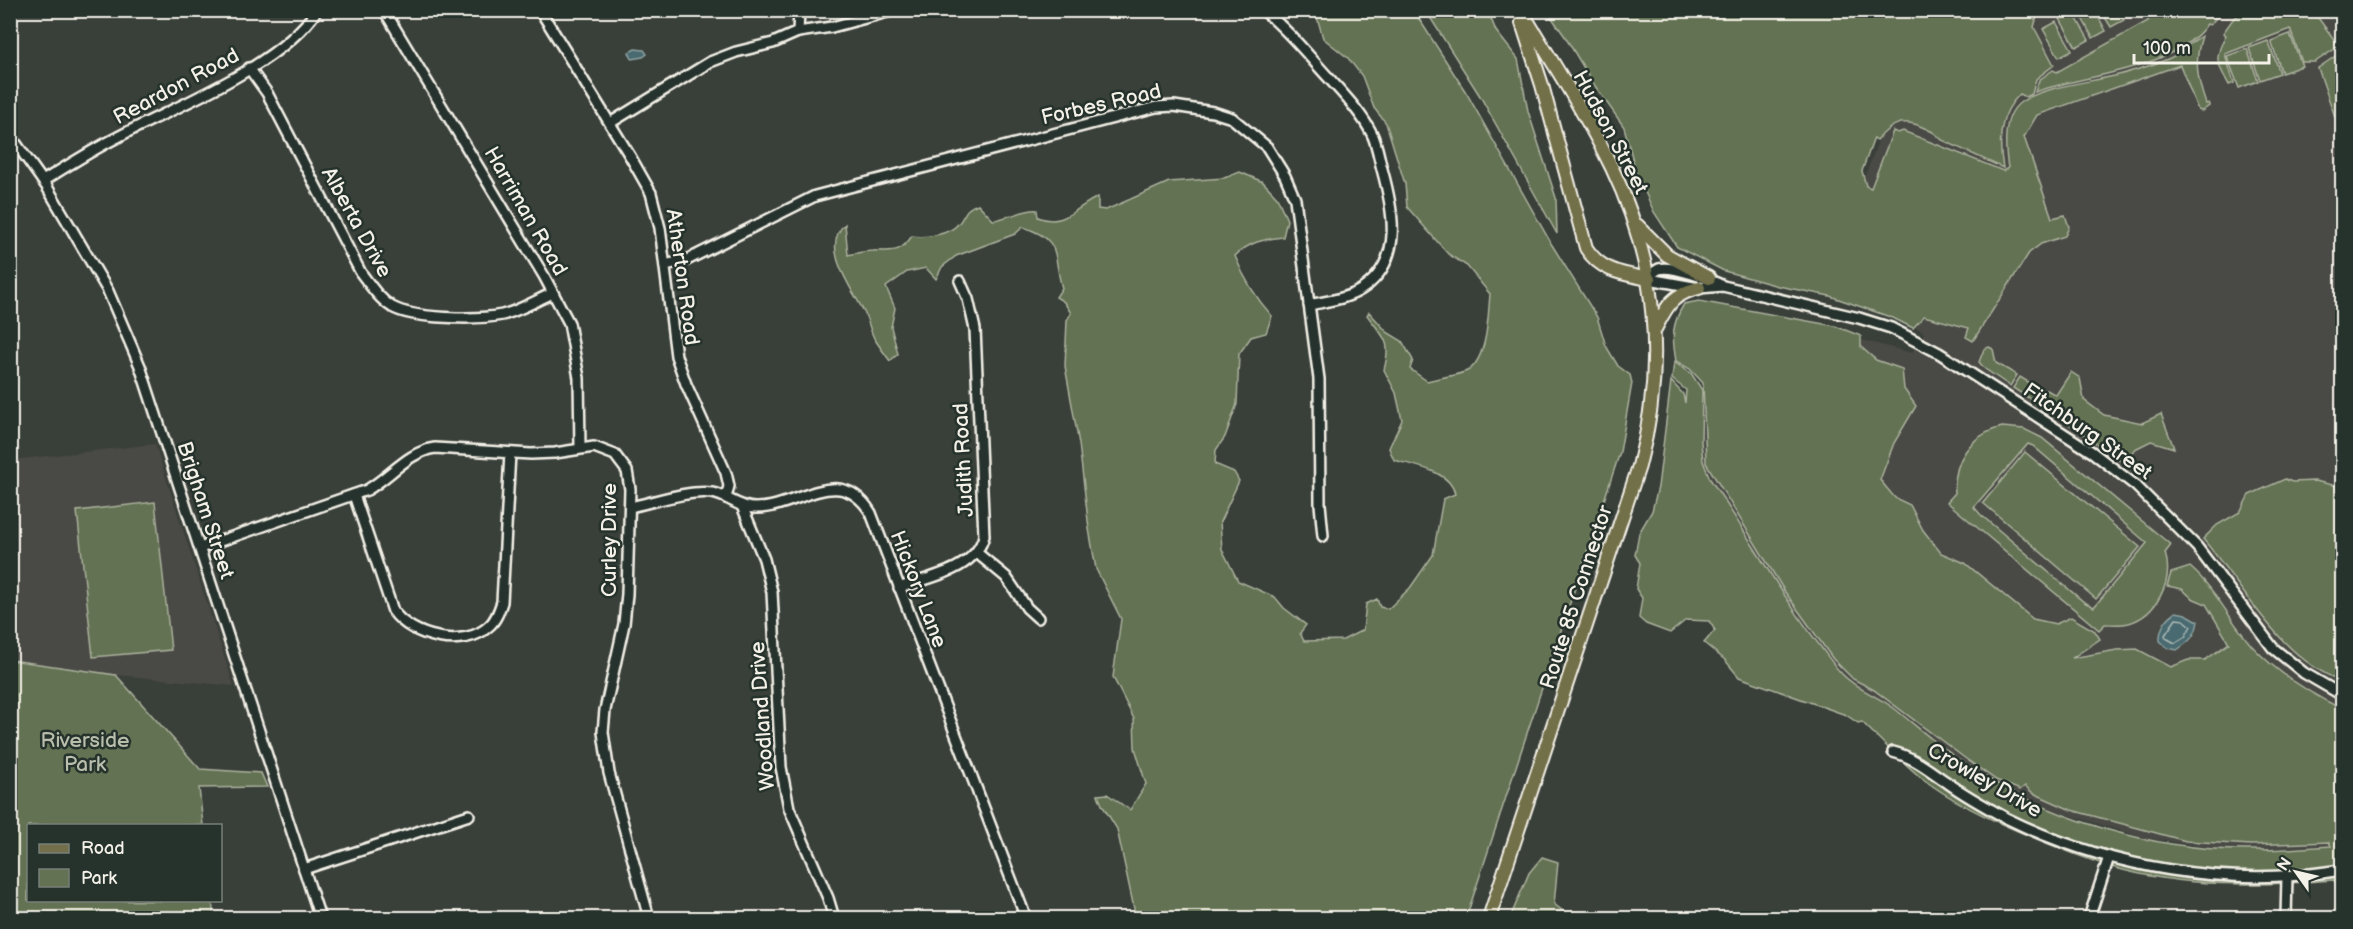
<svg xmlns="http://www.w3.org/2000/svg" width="2353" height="929" viewBox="0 0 2353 929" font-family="'Balsamiq Sans',sans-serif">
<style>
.built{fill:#494a44}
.green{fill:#637253;stroke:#acb29e;stroke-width:1.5;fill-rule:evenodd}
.water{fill:#496b70;stroke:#8da1a0;stroke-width:1.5}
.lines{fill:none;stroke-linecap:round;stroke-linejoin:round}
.shore{stroke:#b0bbb8;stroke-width:1.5}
.minor-casing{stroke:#f4f1e8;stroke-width:14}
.major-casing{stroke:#f4f1e8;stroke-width:16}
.minor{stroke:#26332d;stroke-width:9}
.major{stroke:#726f4a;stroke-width:12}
.labels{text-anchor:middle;stroke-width:5;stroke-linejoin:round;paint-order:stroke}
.street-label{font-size:21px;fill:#f4f1e8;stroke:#26332d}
.park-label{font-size:21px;fill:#babeac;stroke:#26332d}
</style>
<rect width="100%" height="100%" fill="#393f39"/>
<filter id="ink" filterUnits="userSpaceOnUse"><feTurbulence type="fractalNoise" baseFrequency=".0167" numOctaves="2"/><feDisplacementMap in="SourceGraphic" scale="12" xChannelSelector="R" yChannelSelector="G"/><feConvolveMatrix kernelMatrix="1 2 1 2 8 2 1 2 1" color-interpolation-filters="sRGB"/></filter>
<g filter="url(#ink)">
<g class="built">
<polygon points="1889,11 2342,11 2342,837 2332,846 2229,850 2144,838 2059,812 2000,785 1972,768 1928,737 1894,708 1860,688 1841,674 1790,605 1710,479 1703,461 1701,442 1702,390 1748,310 1912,353 1924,333 1885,306 1828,273 1882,131"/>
<polygon points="155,444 234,686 116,675 11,660 11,460"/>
</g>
<g class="green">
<path d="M2153 10 2222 11 2210 25 2207 24C2177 69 2084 75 2035 92L2039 80 2053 70 2057 72 2148 21Z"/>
<path d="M1306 11H1414L1467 94 1552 245 1597 317 1606 346 1618 366 1630 375 1632 383 1620 452 1466 918H1136L1117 829 1102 805 1098 795 1107 794 1130 810 1146 784 1135 748 1134 719 1113 677 1121 619 1096 569 1089 529 1079 444 1065 366 1067 320 1071 313 1064 302 1056 297 1062 288C1052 254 1063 240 1023 227L1015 234 956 256 942 267 936 279 926 268 907 272 886 287 895 308 891 327 898 354 890 361C885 354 879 346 874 338 870 330 868 320 864 312 853 290 819 247 845 224L848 255C857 253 864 251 873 251 892 250 899 255 912 236 925 238 949 235 958 224 967 214 962 210 978 204L993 220C1005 219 1029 208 1037 210L1038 217C1063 228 1077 206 1098 197V209L1106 210 1169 182 1224 178 1240 172 1263 182 1277 197 1287 220 1283 237C1264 239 1249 242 1235 256 1244 279 1256 298 1272 316L1266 333 1251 337 1239 354 1237 404 1225 437 1216 450 1215 464 1234 472 1239 481 1220 522 1222 549 1238 581 1275 597 1284 608 1306 625 1300 633 1304 641 1343 640 1363 630 1366 604 1377 599 1380 607 1388 609 1410 588 1433 555 1443 499 1455 494C1450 470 1414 466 1394 460L1389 448 1402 420 1396 393 1384 370C1392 339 1384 339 1367 315L1369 312 1387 332 1402 341 1413 360 1410 369 1427 381C1437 378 1461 375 1469 370 1488 356 1488 315 1490 294L1467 266 1448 254 1407 207 1405 184 1386 123 1374 108 1362 76 1348 58 1323 38 1317 17Z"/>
<polygon points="1426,11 1488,11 1496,31 1518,59 1528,111 1556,198 1557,234 1480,96"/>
<path d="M1547 11H2043L2033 18 2036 20 2034 27 2054 65 2036 79 2032 94 2026 97 2020 94C1999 114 1998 140 2003 168L1942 140C1936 133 1931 131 1922 127 1902 118 1891 124 1877 140L1874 138 1862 171 1866 186 1871 188 1893 131 1898 133 1903 131 2003 171 2008 168C2005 149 2002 115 2021 102 2047 84 2101 82 2132 71 2145 67 2160 63 2172 57 2183 51 2191 41 2202 36 2194 61 2197 79 2206 104L2209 103V106L2202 111 2198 110 2180 65 2037 115 2024 137 2052 218 2065 215 2069 227 2065 236 2041 244 2029 253 1973 341 1966 337 1969 328 1924 316 1913 328 1893 318 1830 296 1778 286 1724 271 1677 247 1654 212 1636 172 1624 127 1593 83 1564 35Z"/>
<polygon points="2078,11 2095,11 2106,31 2093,38"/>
<polygon points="2101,11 2118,11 2124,20 2111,27"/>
<path d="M2245 11H2307L2319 19 2339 46 2315 62H2302L2290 29 2225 54 2234 83 2229 85C2217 63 2213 59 2226 35L2223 33 2233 19Z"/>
<polygon points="2073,12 2089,40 2076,47 2060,19"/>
<polygon points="2056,22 2072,50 2059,57 2043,29"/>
<polygon points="2290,34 2302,66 2282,73 2271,41"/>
<polygon points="2268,41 2280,73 2260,80 2249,48"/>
<polygon points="2247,49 2258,81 2239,88 2227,56"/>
<polygon points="2340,53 2342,57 2342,137 2318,68"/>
<path d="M1699 301 1835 326 1861 336V347L1876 360 1902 369 1904 389 1916 406 1894 443 1880 480 1895 498 1910 505 1923 530 1941 553 1965 563 2033 619 2056 624 2071 617 2095 631 2100 639 2072 658 2117 650 2137 649 2171 667 2188 660H2205L2229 643 2206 604 2192 598 2182 589 2167 586 2171 573 2190 567C2216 589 2230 621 2252 646 2277 673 2309 693 2342 709V885L2337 886 2334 880C2260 886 2184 888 2112 867 2087 859 2063 850 2039 840 1999 824 1953 803 1919 776 1899 759 1880 740 1862 722L1858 723 1846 715 1739 677 1725 660 1704 643 1715 630 1709 621 1686 620 1670 633 1646 624 1639 618 1642 598 1636 589 1640 563 1635 555 1639 533 1652 511 1658 487 1671 381 1683 394 1685 403 1686 390 1672 379 1674 362 1691 373 1702 390 1701 442 1703 461 1710 479C1748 534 1779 593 1820 646 1827 655 1834 666 1842 674 1857 690 1878 696 1895 709 1920 729 1943 750 1970 767 2051 820 2154 851 2250 850 2277 850 2304 848 2331 846L2329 842 2251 845 2186 841 2071 810 2033 793 2025 786 2020 790 1996 780 1966 759 1874 690 1853 679 1833 659 1785 592 1706 463 1703 383 1690 369 1676 361C1672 338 1671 325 1684 304Z"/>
<polygon points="1989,347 1993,349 1996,363 2017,375 2010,386 1985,369 1979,362 1984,349"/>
<polygon points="2071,372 2080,378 2084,400 2104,415 2142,423 2161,414 2174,448 2151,441 2137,448 2121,461 2072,426 2013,388 2020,377 2045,392 2047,390 2056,395"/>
<path d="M2002 427 2024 429 2042 438 2171 545 2165 553C2174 580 2157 615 2129 623 2121 625 2113 624 2105 624L2099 630 1947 502 1955 493C1953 461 1970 435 2002 427ZM2028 444 2033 446 2147 543 2094 607 2084 602 1981 515 1974 507Z"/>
<polygon points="2025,452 2140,547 2096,599 1983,503"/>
<path d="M2285 479 2292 482 2315 481 2342 487V681C2281 660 2243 586 2203 539L2217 525 2240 512 2249 495Z"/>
<polygon points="155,502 171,650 93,657 77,511"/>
<polygon points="11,660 116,675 200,769 261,773 267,787 199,788 203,825 28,826 28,900 212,901 214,918 11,918"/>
<polygon points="1542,857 1558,862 1554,904 1572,918 1510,918 1529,873"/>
</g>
<g class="water">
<polygon points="635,49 644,50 647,54 643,57 632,59 629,52"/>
<path d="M2176 612 2186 614 2198 621C2196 636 2189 642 2177 650L2168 648 2160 641C2159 629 2166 618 2176 612Z"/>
</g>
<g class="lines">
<polygon class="shore" points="2176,619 2184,620 2191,626 2185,637 2175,643 2166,638 2165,635"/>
<g class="minor-casing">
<g id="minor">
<polyline points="384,10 544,276 569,323 579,378 580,448"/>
<polyline points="540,10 630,156 651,193 660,228 676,356 686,384 726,473 729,486 726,498"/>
<path d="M1263 10C1287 29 1307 54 1327 76 1343 94 1361 112 1372 134 1377 144 1379 158 1382 169 1393 209 1404 258 1365 287 1349 299 1328 301 1309 305"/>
<polyline points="798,32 799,10"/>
<path d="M249 68 267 93 361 273C370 285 379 299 392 307 413 319 477 320 502 315 519 311 537 300 553 293"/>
<polyline points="610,123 710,62 736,52 773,43 798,32 832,27 895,10"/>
<polyline points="10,135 47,187 108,291 140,366 320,918"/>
<path d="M43 181C67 166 92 150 118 137 178 105 279 67 317 10"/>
<polyline points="665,265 687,260 815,196 1156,107 1174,106 1213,112 1232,118 1267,147 1285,176 1295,199 1319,379 1320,504 1323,536"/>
<path d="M1723 286C1712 280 1671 265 1659 269 1654 271 1652 275 1649 279L1699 288 1723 286 1859 318 1891 328 1939 353 2092 452 2136 486 2197 547 2273 648 2304 673 2342 695"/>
<path d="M354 495 393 611C411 637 464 650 489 626 496 620 499 611 502 602L510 453"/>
<polyline points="742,506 764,559 772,592 781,767 789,808 828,898 834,918"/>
<path d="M630 507C654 502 688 490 712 493 727 495 738 508 755 508 798 509 839 461 871 513L1026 918"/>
<path d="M200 548 367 490C391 476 408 452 435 448L531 454 555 453 594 447 615 455 627 471 630 489 627 594 624 624 605 710 603 732 609 773 649 918"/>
<polyline points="977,553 1006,577 1027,608 1038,618"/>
<path d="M899 588C928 577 975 571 984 536L975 329 968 299 960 281"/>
<path d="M1893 752C1914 757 1930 771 1948 783 1966 796 1986 807 2006 818 2110 869 2228 888 2342 870"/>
<polyline points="304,869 469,815"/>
<polyline points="2089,918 2109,857"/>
<polyline points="2286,918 2287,876"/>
</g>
</g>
<g class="major-casing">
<g id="major">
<path d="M1522 23 1542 85 1586 248C1601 272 1624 274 1649 279"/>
<polyline points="1637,225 1667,255 1709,278"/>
<path d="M1655 329C1667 306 1672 294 1699 288"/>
<path d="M1489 918 1639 466C1666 366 1657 262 1612 168 1586 114 1552 62 1521 10"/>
</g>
</g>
<use href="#minor" class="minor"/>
<use href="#major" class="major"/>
</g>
</g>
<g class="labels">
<g class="street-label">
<text transform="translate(176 86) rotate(-28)" y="7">Reardon Road</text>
<text transform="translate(1101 104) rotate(-13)" y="7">Forbes Road</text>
<text transform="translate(1611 132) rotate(62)" y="7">Hudson Street</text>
<text transform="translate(526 211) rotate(60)" y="7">Harriman Road</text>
<text transform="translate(357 222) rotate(61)" y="7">Alberta Drive</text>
<text transform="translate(683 277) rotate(82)" y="7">Atherton Road</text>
<text transform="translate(2088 431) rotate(35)" y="7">Fitchburg Street</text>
<text transform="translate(963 460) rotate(-93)" y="7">Judith Road</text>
<text transform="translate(206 510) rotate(72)" y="7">Brigham Street</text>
<text transform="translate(609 540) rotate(-90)" y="7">Curley Drive</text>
<text transform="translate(919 589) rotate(69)" y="7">Hickory Lane</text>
<text transform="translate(1576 597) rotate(-72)" y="7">Route 85 Connector</text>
<text transform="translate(762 716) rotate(-94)" y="7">Woodland Drive</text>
<text transform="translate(1985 780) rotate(30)" y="7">Crowley Drive</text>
</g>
<g class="park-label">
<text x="85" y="747">Riverside<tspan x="85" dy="24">Park</tspan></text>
</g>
</g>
<rect width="2353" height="929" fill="none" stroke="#26332d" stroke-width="36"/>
<rect x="18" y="18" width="2317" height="893" fill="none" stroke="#f4f1e8" stroke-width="2" filter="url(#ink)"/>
<rect x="27" y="824" width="195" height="78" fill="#26332d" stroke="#787f78" stroke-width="1.5"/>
<rect x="39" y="844" width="30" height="9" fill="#726f4a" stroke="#787f78" stroke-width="1.5"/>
<text x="81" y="854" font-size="18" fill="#f4f1e8">Road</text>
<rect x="39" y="869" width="30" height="18" fill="#637253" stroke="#787f78" stroke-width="1.5"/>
<text x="81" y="884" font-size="18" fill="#f4f1e8">Park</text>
<g transform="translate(2296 872) rotate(304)" stroke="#26332d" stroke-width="4.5" paint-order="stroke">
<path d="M0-4.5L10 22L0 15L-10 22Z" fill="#f4f1e8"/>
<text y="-9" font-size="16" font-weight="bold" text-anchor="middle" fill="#f4f1e8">N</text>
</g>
<path d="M2134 54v9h135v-9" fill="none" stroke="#f4f1e8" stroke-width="3"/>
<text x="2143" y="54" font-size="18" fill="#f4f1e8" stroke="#26332d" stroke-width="4.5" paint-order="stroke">100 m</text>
</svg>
